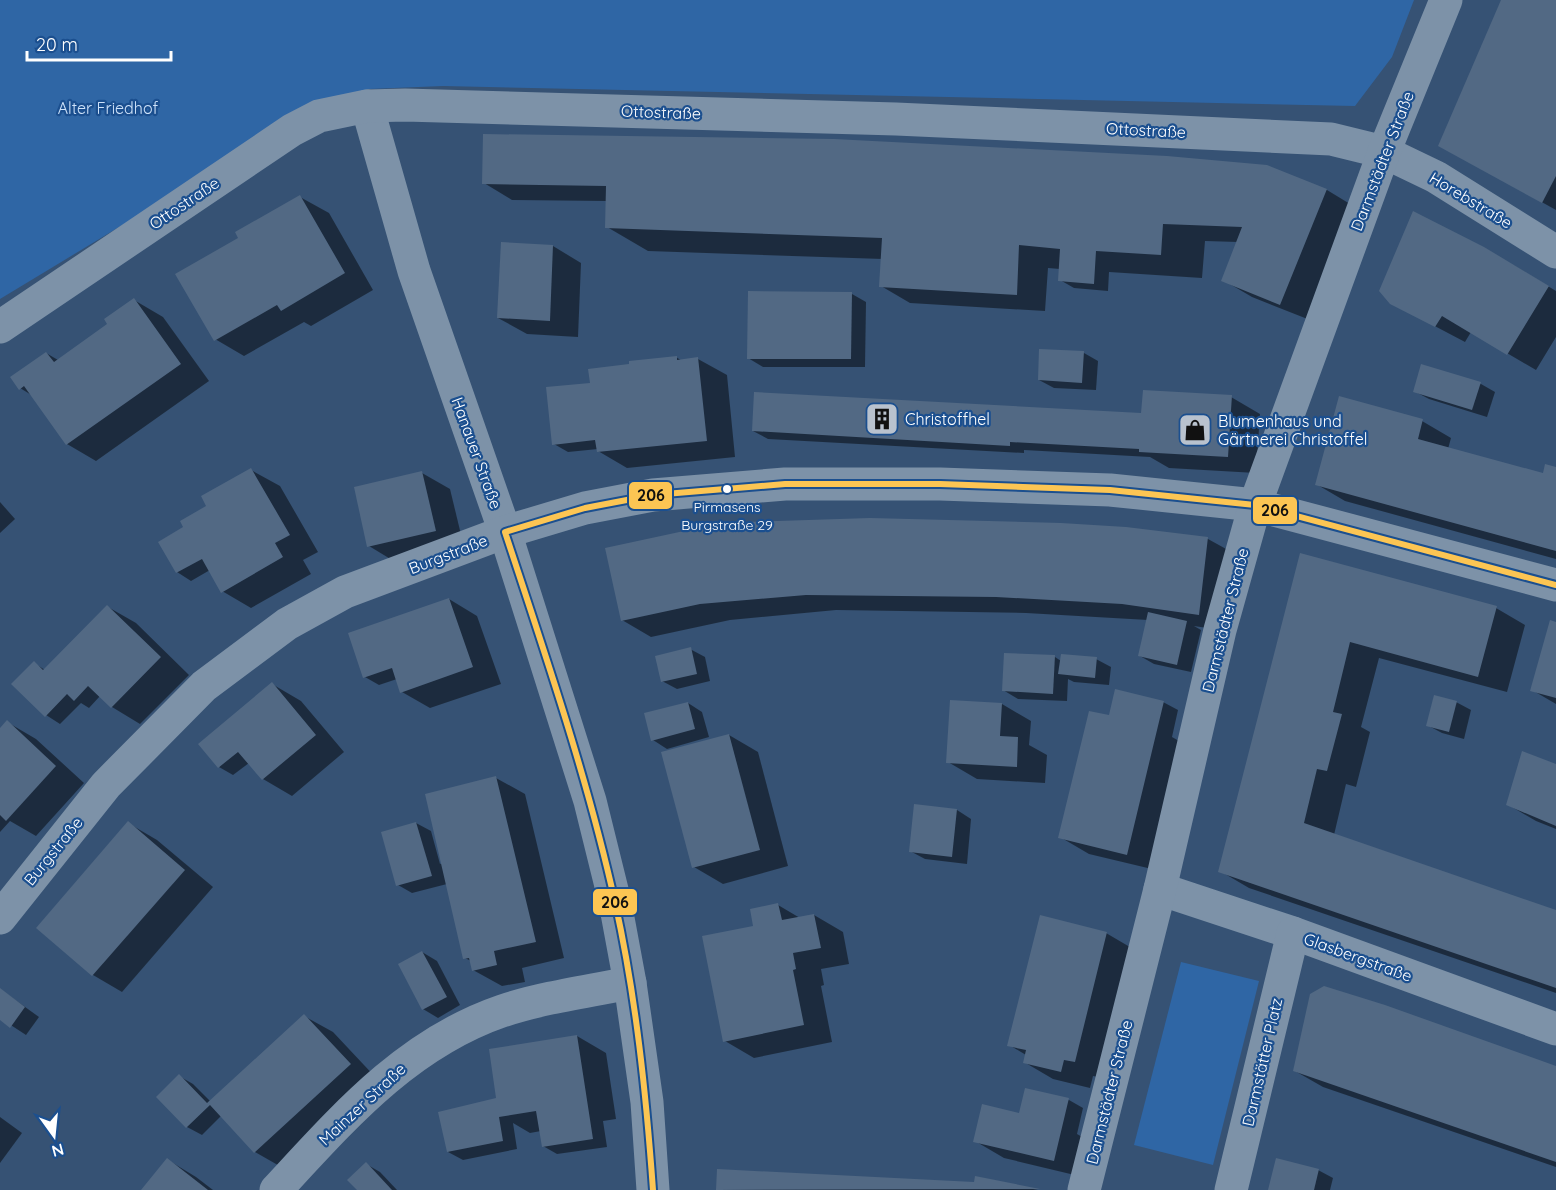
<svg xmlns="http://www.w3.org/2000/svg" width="1556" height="1190" viewBox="0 0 1556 1190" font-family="Quicksand,sans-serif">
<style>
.green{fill:#2f66a5}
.shadow{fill:#0007}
.building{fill:#526984}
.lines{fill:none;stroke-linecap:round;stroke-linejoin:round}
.minor{stroke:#7d92a8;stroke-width:33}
.bus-1-casing{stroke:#1b4f8f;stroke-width:10}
.bus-1{stroke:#fcc553;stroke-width:6}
.bus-dot{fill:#fff;stroke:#1b4f8f;stroke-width:2}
.labels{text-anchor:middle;stroke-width:4.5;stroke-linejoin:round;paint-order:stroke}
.bus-label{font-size:14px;fill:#fff;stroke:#1b4f8f}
.park-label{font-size:16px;fill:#cfe3fa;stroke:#1b4f8f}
.street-label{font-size:16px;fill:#fff;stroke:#1b4f8f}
.poi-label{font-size:16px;fill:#fff;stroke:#1b4f8f;text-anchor:start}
.line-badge{stroke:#1b4f8f;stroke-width:2}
.pale-badge-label{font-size:16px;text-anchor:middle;font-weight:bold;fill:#111}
</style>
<rect width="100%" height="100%" fill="#365274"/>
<g class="green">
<polygon points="0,0 1414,0 1392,57 1355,106 443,86 369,89 316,108 0,299"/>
<polygon points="1181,962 1259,981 1213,1165 1134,1145"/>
</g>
<g class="shadow">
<polygon points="1503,0 1556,0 1556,210 1482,169"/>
<polygon points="1267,166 1327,190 1355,207 1310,320 1252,297 1223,280 1238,242 1205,241 1202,278 1109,272 1108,291 1074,288 1060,280 1060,269 1048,268 1045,311 910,303 881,286 883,259 648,251 607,227 607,201 512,200 484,183"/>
<polygon points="300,197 329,213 373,290 311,326 304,322 244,356 215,339"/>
<polygon points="553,246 581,263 578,337 527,334 498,318"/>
<polygon points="1513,265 1556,291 1556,337 1536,370 1471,332 1465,342 1391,303"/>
<polygon points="852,294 866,302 865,367 763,367 748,358"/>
<polygon points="134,300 163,317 209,381 96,461 67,444 33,396 20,388 46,353 58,360 110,324"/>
<polygon points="1084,353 1098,361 1096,390 1054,388 1039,380"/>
<polygon points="676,357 682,361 698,359 727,375 735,457 627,468 598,451 598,449 568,452 554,444 591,384"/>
<polygon points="1422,365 1481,384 1495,392 1487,417 1429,399 1414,391"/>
<polygon points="1231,397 1260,414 1256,473 1169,468 1150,457 1024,450 1024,453 768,439 753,431 1140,415"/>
<polygon points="1422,421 1451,438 1448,449 1544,475 1556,469 1556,559 1345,501 1316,484"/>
<polygon points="251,470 280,486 318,552 303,560 311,574 251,608 222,591 210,570 191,581 177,572 183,528"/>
<polygon points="422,473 450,489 464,547 397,563 369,546"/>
<polygon points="0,502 15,519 0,533"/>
<polygon points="1126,529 1208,539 1237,555 1227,631 1194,626 1201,630 1191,672 1154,664 1140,656 1148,620 1026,613 836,610 730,620 651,637 622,620 607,549"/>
<polygon points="1301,555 1496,608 1525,625 1507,692 1379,658 1361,727 1370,732 1356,787 1346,784 1334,835 1556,911 1556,993 1249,888 1220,871"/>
<polygon points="449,599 477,616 501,684 430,708 402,692 397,679 379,685 365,677"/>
<polygon points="108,607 136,623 189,675 140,724 112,707 100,696 89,708 81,703 60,724 46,715 34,663 45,670"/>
<polygon points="1556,624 1556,704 1532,690"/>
<polygon points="690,649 705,657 710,681 677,689 662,681"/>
<polygon points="1055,657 1061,661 1096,659 1111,667 1109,685 1074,682 1068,679 1067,701 1018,699 1003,690"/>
<polygon points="272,684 301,701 344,752 292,796 263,779 249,763 233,775 219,767"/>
<polygon points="1163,702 1178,710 1172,737 1186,745 1156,870 1089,854 1060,837 1110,717"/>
<polygon points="1456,702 1471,710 1464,739 1442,733 1427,725"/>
<polygon points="688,703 702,712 709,737 667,749 653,740"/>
<polygon points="1002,704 1031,721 1029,745 1047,755 1045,783 977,779 948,762"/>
<polygon points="7,722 36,739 84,783 36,836 10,821 0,832 0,730"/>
<polygon points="729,735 758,752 788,866 723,884 694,867"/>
<polygon points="1556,765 1556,829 1536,821 1507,804"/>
<polygon points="496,778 525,794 564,958 522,968 525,982 502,986 473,970 471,961 465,958 447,884 412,893 398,885 416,823 431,831 440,864 443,863"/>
<polygon points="916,806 957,810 971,819 967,864 925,859 910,851"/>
<polygon points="128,823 157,840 213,887 122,992 93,975 38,928"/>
<polygon points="778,905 800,918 814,915 843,932 849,964 821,969 824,985 821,986 832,1042 754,1058 725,1041 755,927"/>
<polygon points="1106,933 1135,950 1103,1078 1093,1076 1090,1088 1053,1079 1024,1062 1026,1055 1009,1045"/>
<polygon points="422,952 437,961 460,1005 438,1018 423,1009"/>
<polygon points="0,989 39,1017 26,1035 0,1018"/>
<polygon points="304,1016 333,1032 379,1081 283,1168 255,1152 221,1116 202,1135 187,1127 158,1097 179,1076 193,1084 211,1102"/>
<polygon points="577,1036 606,1053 616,1119 603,1121 607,1147 557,1154 543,1146 541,1131 530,1133 513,1123 517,1149 463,1160 448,1152 498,1099"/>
<polygon points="1556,1067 1556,1167 1323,1087 1295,1071"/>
<polygon points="1069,1100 1083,1108 1077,1134 1091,1142 1083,1177 1004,1158 975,1141 1020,1115"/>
<polygon points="0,1117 22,1133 0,1163"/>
<polygon points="168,1160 196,1177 213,1190 143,1190"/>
<polygon points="366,1164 380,1172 397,1190 359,1190"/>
<polygon points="719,1170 975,1183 976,1177 1038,1190 717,1190"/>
<polygon points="1318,1170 1333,1178 1330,1190 1269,1190"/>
</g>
<g class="building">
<polygon points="1501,0 1556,0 1556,176 1542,203 1438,146"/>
<polygon points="483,134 834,139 1167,156 1267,165 1327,189 1280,305 1221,281 1242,227 1163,224 1161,255 1096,251 1094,284 1058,281 1060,249 1019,245 1017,295 879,287 882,238 605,228 606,186 482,184"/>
<polygon points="300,195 345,273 281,311 277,305 214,341 175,274 238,238 235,232"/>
<polygon points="1413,211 1484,247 1549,286 1507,355 1442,316 1435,327 1390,304 1379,291"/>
<polygon points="501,242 553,245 550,321 497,318"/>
<polygon points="748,291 852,292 851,359 747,359"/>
<polygon points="134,298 181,364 66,445 24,386 19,390 10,377 46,352 54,362 107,324 104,319"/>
<polygon points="1039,349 1084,351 1082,383 1038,380"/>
<polygon points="677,356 677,360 698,357 707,441 597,452 595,440 552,445 546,387 590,383 588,369 629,364 629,361"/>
<polygon points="1421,364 1481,382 1472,410 1413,392"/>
<polygon points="1143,390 1232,395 1228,457 1139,452 1139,449 1010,442 1010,446 752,431 754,392 1141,413"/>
<polygon points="1339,396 1423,419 1418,439 1543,473 1545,464 1556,467 1556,551 1315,485"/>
<polygon points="251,468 290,535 275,543 283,557 221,593 202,559 176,573 158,542 183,527 180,521 206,506 201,496"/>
<polygon points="422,471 436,531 367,547 354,487"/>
<polygon points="870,518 1061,523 1126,527 1208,537 1199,615 1122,604 996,597 806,595 700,604 621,621 605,548 684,531 745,522"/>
<polygon points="1300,553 1497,606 1478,677 1350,642 1333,712 1342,714 1327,771 1317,769 1304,823 1556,910 1556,988 1218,872"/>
<polygon points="449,598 473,667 400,693 392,668 363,678 348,633"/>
<polygon points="107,605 161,657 111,708 88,686 74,701 67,694 45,717 11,684 34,661 43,670"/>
<polygon points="1148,612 1187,621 1177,665 1138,656"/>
<polygon points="1550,620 1556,622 1556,698 1530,691"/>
<polygon points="691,647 697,674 661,682 655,656"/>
<polygon points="1004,653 1055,655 1053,694 1002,691"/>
<polygon points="1061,654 1097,657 1095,678 1058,674"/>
<polygon points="272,682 316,735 262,780 238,752 218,768 198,744"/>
<polygon points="1115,689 1164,701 1127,855 1058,838 1089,711 1109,715"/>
<polygon points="1434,695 1457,701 1449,732 1426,726"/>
<polygon points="950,700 1002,703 1000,736 1018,737 1017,767 946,763"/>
<polygon points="688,702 695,729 651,741 644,713"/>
<polygon points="7,720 56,766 6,821 0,815 0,728"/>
<polygon points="729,734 760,850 692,868 661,752"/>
<polygon points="1522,751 1556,764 1556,826 1506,805"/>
<polygon points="496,776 536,942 494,951 497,965 472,971 469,958 463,959 425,794"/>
<polygon points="914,804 957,809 952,857 909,852"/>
<polygon points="128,821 185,870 92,976 36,928"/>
<polygon points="416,822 432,876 396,886 381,832"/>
<polygon points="778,903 782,920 814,914 821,948 793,953 796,969 793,970 804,1025 723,1042 702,936 753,926 750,909"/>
<polygon points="1040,915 1107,932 1075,1062 1064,1060 1061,1072 1023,1063 1026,1050 1007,1046"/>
<polygon points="422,951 447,997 422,1010 398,964"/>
<polygon points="1324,986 1385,1005 1556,1066 1556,1162 1293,1071 1310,994"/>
<polygon points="0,988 25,1007 10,1028 0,1020"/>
<polygon points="304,1014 351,1064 254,1153 210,1105 186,1128 156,1097 179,1074 207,1103"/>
<polygon points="577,1035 593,1139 542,1147 536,1111 499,1117 503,1141 447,1152 438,1112 496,1098 489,1049"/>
<polygon points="1025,1088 1069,1098 1054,1161 973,1142 982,1104 1019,1113"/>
<polygon points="167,1158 208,1190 141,1190"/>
<polygon points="1276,1158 1319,1169 1314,1190 1268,1190"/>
<polygon points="366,1162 392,1190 357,1190 347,1180"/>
<polygon points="717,1169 974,1182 975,1176 1040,1189 716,1190"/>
</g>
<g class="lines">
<g class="minor">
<polyline points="367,106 414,271 505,532 590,801 615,902 630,983 647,1102 653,1190"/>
<polyline points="0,327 292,130 319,116 367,106 405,105 896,119 1331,139 1384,152 1436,177 1556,252"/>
<polyline points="1160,889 1293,933 1556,1029"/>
<polyline points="0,918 106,785 204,686 287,624 345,592 505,532 585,508 653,495 785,484 940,484 1110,490 1255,505 1556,585"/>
<path d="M276 1190C342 1119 406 1044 502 1011 541 998 589 991 630 983"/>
<polyline points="1084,1190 1160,889 1220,630 1255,505 1384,152 1446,0"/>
<polyline points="1231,1190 1293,933"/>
</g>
<g class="bus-1-casing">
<path id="bus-1" d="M653 1190C646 1093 636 997 615 902 587 776 545 654 505 532L585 508 653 495 785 484H940L1110 490 1255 505 1556 585"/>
</g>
<use href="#bus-1" class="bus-1"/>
</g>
<defs>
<g id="building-square" transform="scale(1.725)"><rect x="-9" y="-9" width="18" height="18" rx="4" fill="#b9c2ce" stroke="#1b4f8f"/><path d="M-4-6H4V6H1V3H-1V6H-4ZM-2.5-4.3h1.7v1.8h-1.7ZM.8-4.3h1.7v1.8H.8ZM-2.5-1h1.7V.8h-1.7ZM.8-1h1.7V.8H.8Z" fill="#111"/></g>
<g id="shop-square" transform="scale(1.725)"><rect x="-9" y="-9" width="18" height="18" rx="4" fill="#b9c2ce" stroke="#1b4f8f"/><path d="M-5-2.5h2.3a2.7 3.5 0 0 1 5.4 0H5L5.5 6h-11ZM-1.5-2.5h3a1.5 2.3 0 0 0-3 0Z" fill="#111"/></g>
</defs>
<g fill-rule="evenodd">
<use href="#building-square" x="882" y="419"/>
<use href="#shop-square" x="1195" y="430"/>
</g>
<circle class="bus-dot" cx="727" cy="489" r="5"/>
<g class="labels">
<g class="bus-label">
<text x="727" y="512">Pirmasens<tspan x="727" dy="18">Burgstraße 29</tspan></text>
</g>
<g class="park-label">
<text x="108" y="114">Alter Friedhof</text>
</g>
<g class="street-label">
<text transform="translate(661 112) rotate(2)" y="6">Ottostraße</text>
<text transform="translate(1146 130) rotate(3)" y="6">Ottostraße</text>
<text transform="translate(1382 161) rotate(-69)" y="6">Darmstädter Straße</text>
<text transform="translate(1471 200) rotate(31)" y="6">Horebstraße</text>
<text transform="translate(184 203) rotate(-34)" y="6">Ottostraße</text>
<text transform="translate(477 453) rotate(70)" y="6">Hanauer Straße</text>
<text transform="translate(448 554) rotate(-21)" y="6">Burgstraße</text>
<text transform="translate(1225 620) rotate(-76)" y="6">Darmstädter Straße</text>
<text transform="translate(53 851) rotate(-51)" y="6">Burgstraße</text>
<text transform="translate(1358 957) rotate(20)" y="6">Glasbergstraße</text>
<text transform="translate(1262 1062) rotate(-77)" y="6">Darmstätter Platz</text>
<text transform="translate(1109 1092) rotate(-76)" y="6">Darmstädter Straße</text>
<text transform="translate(362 1104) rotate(-43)" y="6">Mainzer Straße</text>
</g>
<g class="poi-label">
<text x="905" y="425">Christoffhel</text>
<text x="1218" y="427">Blumenhaus und<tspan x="1218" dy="18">Gärtnerei Christoffel</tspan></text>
</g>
</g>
<g class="line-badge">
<rect x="628" y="481" width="45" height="29" rx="6" fill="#fcc553"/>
<rect x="1252" y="496" width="46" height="29" rx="6" fill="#fcc553"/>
<rect x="592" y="888" width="46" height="28" rx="6" fill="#fcc553"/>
</g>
<g class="pale-badge-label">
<text x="651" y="501">206</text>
<text x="1275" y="516">206</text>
<text x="615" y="908">206</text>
</g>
<g transform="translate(54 1136) rotate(165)" stroke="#1b4f8f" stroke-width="4.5" paint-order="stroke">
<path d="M0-4.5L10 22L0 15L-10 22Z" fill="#ffffff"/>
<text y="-9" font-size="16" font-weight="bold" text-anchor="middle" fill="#ffffff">N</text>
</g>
<path d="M27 51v9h144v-9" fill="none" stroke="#ffffff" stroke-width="3"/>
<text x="36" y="51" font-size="18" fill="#ffffff" stroke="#1b4f8f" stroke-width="4.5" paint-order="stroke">20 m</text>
</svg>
